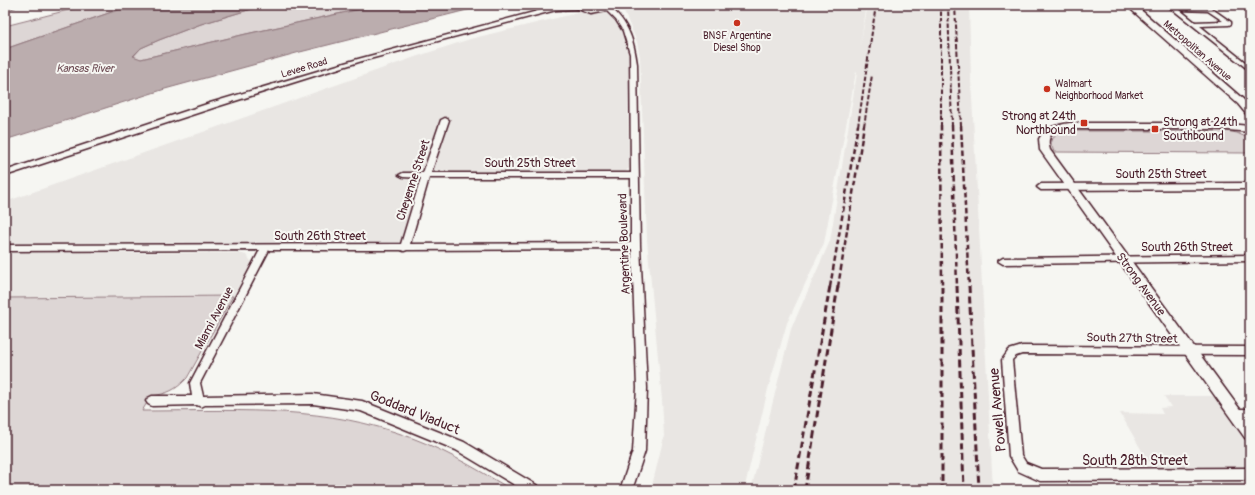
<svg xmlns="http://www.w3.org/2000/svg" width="1255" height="495" viewBox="0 0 1255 495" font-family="Pangolin,sans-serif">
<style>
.built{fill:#e9e6e3}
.green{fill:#ddd6d5;stroke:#947a80}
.water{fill:#bbadae;stroke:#8e747a}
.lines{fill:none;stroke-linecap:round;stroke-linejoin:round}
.minor-casing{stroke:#4a1f2b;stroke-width:3}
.tertiary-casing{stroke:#4a1f2b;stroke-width:3}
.secondary-casing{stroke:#4a1f2b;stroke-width:3}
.minor{fill:#f6f6f2;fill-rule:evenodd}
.tertiary{fill:#f6f6f2;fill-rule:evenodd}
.secondary{fill:#f6f6f2;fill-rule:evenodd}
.rail-far2{stroke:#4a1f2b;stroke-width:2;stroke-dasharray:4.5 2;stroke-linecap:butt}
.rail-far1{stroke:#4a1f2b;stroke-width:2.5;stroke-dasharray:5.5 3;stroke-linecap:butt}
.rail{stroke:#4a1f2b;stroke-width:3;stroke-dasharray:7 3.5;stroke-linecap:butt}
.poi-dot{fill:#c8321e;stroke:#f6f6f2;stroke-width:1.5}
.labels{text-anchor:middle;stroke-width:4;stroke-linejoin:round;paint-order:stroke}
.far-poi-label{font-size:10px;fill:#4a1f2b;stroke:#f6f6f2}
.far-street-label{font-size:10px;fill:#4a1f2b;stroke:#f6f6f2}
.far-water-label{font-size:11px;font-style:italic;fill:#6c4a52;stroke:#f6f6f2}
.poi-label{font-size:12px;fill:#4a1f2b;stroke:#f6f6f2;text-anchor:end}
.street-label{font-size:12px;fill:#4a1f2b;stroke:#f6f6f2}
.near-street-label{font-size:14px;fill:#4a1f2b;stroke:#f6f6f2}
</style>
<rect width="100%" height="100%" fill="#f6f6f2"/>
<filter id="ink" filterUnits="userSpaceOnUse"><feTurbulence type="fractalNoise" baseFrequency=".025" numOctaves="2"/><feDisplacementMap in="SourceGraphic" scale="8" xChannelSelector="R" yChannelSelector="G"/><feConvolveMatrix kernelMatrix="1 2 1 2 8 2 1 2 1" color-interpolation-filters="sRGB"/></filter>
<g filter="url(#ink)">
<g class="built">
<polygon points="621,5 867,5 860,46 868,5 969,5 971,79 993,490 751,490 791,329 830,241 857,73 856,72 824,243 787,323 768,389 744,490 651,490 664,436 662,400 647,240 640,57 637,42"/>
<polygon points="602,7 621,28 628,53 629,168 625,172 618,174 424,173 402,240 400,243 394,245 5,244 5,202 415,57 470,39"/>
<polygon points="5,252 239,253 246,255 251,261 251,264 233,296 5,298"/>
<polygon points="1164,396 1214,396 1250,445 1250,470 1153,470 1120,413 1163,414 1160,408 1171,407"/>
<polygon points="1220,481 1250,481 1250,490 1226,490"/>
</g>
<g class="green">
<polygon points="88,5 132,5 5,49 5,26"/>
<polygon points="265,5 379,5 246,34 141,59 133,57 141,48 159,40 201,24"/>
<polygon points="1069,131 1226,131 1237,133 1248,138 1250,145 1250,153 1054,152 1051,144 1053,138 1060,133"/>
<path d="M233 296 187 378C176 390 167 394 151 396L142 411C227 411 313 405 395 432 437 445 475 468 512 490H5V298Z"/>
</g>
<polygon class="water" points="132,5 265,5 201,24 159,40 141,48 133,56 141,59 246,34 379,5 487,5 300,52 165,89 5,140 5,49"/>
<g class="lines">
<g class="minor-casing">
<g id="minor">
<path d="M579 5 592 10 604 8 603 5H612V9C629 24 634 42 637 64L640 246 647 388 645 451 632 490H620L633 451 637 388 632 249 407 250 404 251 401 250H269L200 383 203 396 313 394 362 401 464 442 538 486 540 490H523L456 450 361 411 313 404 205 405 201 407 197 405 152 406 148 404 146 401 148 398 152 396H192L190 383 260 250 5 251V245L401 244 421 178 403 177 399 175 403 173H423L441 120 445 118 449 120 431 173H631L630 54 623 31 616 20 607 11 591 14 578 9 556 10 362 61 216 107 5 176V171L210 103 358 59 556 6ZM429 178H631V243L410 244Z"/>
<path d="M1167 5 1211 8 1231 22V24L1229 25 1200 26 1250 66V71ZM1180 10 1208 11 1223 21 1195 22Z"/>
<polygon points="1242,5 1249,5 1250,11"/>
<polygon points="1250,183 1250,189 1041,190 1037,187 1041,184"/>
<polygon points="1250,255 1250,261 1003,264 998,261 1003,258"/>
<polygon points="1022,346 1250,347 1250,355 1022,354 1016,356 1012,360 1021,455 1026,463 1041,469 1250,468 1250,480 1040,481 1018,471 1009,456 1002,360 1009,350"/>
<polygon points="1235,409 1250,409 1250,419 1231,417 1229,414 1231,411"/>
</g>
</g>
<g class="tertiary-casing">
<path id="tertiary" d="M1070 123H1217L1250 126V132L1217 129H1070C1056 130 1045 133 1050 150L1250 423V440L1245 438 1040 150 1039 139C1045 127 1057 125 1070 123Z"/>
</g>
<g class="secondary-casing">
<polygon id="secondary" points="1126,5 1135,5 1244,100 1250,107 1250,116 1247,115 1238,104"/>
</g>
<use href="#minor" class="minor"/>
<use href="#tertiary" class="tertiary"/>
<use href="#secondary" class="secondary"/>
<g class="rail-far2">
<polyline points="941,5 941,126"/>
<polyline points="948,5 952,126"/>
<polyline points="955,5 961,126"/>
<polyline points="5,9 23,5"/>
<polyline points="858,126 876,5"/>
<polyline points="864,126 872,75"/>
</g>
<g class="rail-far1">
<polyline points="941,125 942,287"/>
<polyline points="952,125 957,287"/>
<polyline points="961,125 969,287"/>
<polyline points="830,287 858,125"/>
<polyline points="838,287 864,125"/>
</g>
<g class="rail">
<polyline points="942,286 942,490"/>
<polyline points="957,286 964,490"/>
<polyline points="969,286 979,490"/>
<polyline points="794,490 830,286"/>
<polyline points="805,490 838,286"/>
</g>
</g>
</g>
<g class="poi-dot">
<circle cx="737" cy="23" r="4"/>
<circle cx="1047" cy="89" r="4"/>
<rect x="1080" y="119" width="8" height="8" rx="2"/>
<rect x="1151" y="125" width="8" height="8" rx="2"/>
</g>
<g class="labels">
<g class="far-poi-label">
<text x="737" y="39">BNSF Argentine<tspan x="737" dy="12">Diesel Shop</tspan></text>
<text x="1055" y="87" text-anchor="start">Walmart<tspan x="1055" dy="12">Neighborhood Market</tspan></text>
</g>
<g class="far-street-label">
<text transform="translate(1198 50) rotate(41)" y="4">Metropolitan Avenue</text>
<text transform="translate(304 67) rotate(-17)" y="4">Levee Road</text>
</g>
<g class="far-water-label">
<text x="85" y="72">Kansas River</text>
</g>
<g class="poi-label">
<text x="1076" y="120">Strong at 24th<tspan x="1076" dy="14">Northbound</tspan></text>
<text x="1163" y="126" text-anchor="start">Strong at 24th<tspan x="1163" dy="14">Southbound</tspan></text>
</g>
<g class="street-label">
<text x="530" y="167">South 25th Street</text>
<text x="1161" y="178">South 25th Street</text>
<text transform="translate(413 180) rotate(-72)" y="4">Cheyenne Street</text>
<text x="320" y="240">South 26th Street</text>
<text transform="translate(624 244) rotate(-92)" y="4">Argentine Boulevard</text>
<text x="1187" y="251">South 26th Street</text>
<text transform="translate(1141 284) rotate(54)" y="4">Strong Avenue</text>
<text transform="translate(214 318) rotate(-62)" y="4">Miami Avenue</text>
<text transform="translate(1132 338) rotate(1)" y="4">South 27th Street</text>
</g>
<g class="near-street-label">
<text transform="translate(997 410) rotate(-95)" y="5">Powell Avenue</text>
<text transform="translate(415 412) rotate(22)" y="5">Goddard Viaduct</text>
<text x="1135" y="465">South 28th Street</text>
</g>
</g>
<rect width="1255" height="495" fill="none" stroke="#f6f6f2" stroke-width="20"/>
<rect x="10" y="10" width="1235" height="475" fill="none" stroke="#4a1f2b" stroke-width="1.5" filter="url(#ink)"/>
</svg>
